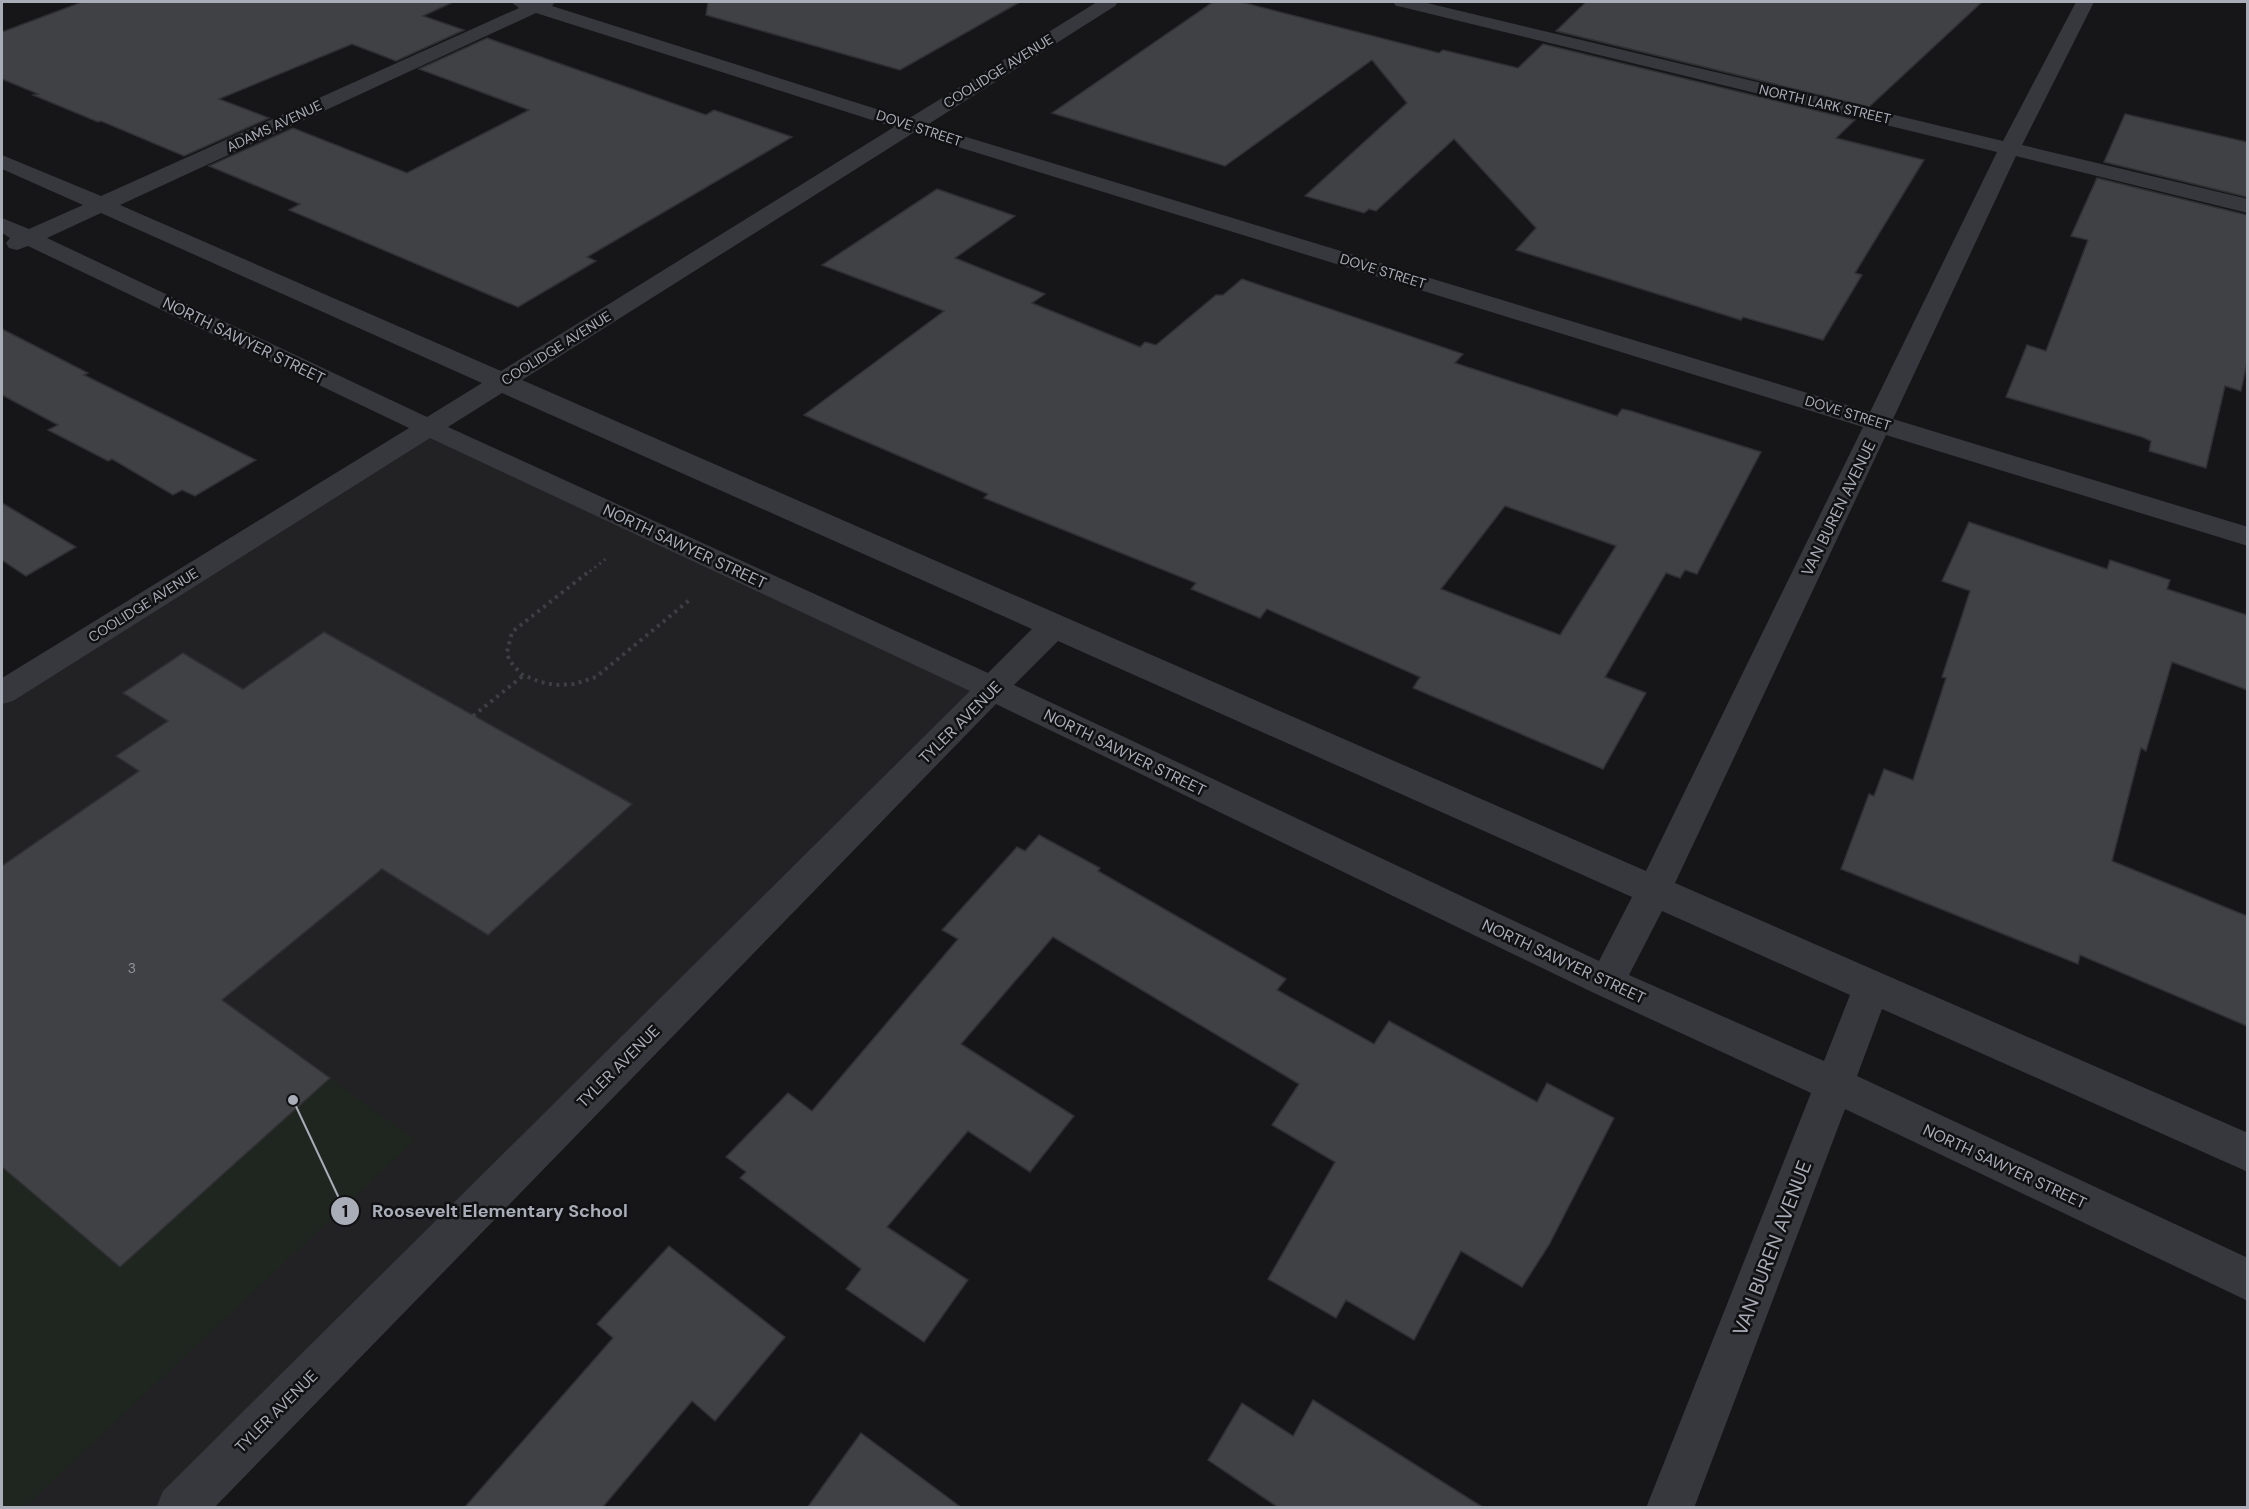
<svg xmlns="http://www.w3.org/2000/svg" width="2249" height="1509" viewBox="0 0 2249 1509" font-family="'DM Sans',sans-serif">
<style>
.built{fill:#222225}
.green{fill:#1e261f}
.building{fill:#404145;stroke:#303034;stroke-width:1.5;fill-rule:evenodd}
.lines{fill:none;stroke-linecap:round;stroke-linejoin:round}
.path-far1{stroke:#3d3f44;stroke-width:3;stroke-dasharray:2 4;stroke-linecap:butt}
.path{stroke:#3d3f44;stroke-width:4;stroke-dasharray:3 4.5;stroke-linecap:butt}
.minor{fill:#37383d;fill-rule:evenodd}
.labels{text-anchor:middle;stroke-width:5;stroke-linejoin:round;paint-order:stroke}
.far-street-label{font-size:14px;fill:#a8adb8;stroke:#111113}
.number-label{font-size:14px;fill:#8e929b}
.street-label{font-size:16px;fill:#a8adb8;stroke:#111113}
.near-street-label{font-size:20px;fill:#a8adb8;stroke:#111113}
.leader{fill:none;stroke:#a8adb8;stroke-width:2}
.callout-dot{fill:#a8adb8;stroke:#111113;stroke-width:2}
.mark-label{font-size:18px;text-anchor:middle;font-weight:bold;fill:#111}
.callout-label{font-size:18px;text-anchor:middle;font-weight:bold;fill:#a8adb8;stroke:#111113;stroke-width:5;stroke-linejoin:round;paint-order:stroke}
</style>
<rect width="100%" height="100%" fill="#161618"/>
<polygon class="built" points="429,428 994,689 181,1507 2,1508 2,693"/>
<polygon class="green" points="330,1078 415,1140 25,1507 2,1507 2,1167 120,1267"/>
<g class="building">
<polygon points="82,2 453,2 423,16 464,30 396,61 352,44 219,99 269,118 184,156 101,121 98,122 33,95 38,94 2,79 2,32"/>
<polygon points="708,2 1020,2 900,70 706,15"/>
<polygon points="1213,2 1241,2 1439,53 1443,50 1518,68 1543,44 1855,120 1836,138 1924,160 1855,273 1862,275 1823,340 1743,317 1741,320 1516,250 1536,228 1454,139 1376,211 1369,209 1364,213 1305,196 1407,103 1372,60 1225,166 1052,113"/>
<polygon points="1586,2 1982,2 1869,107 1556,31"/>
<polygon points="487,38 706,115 714,110 792,137 587,257 596,261 518,307 289,210 300,204 209,166 293,128 407,173 529,110 419,69"/>
<polygon points="2125,114 2247,142 2247,197 2104,162"/>
<polygon points="2097,178 2247,215 2247,363 2241,391 2225,386 2206,468 2149,451 2151,441 2142,437 2006,397 2027,345 2046,351 2088,240 2071,236"/>
<path d="M937 189 1015 216 955 258 1045 294 1032 303 1140 347 1145 342 1156 345 1216 295H1223L1242 279 1463 354 1455 363 1617 416 1622 409 1631 411 1761 452 1697 574 1685 570 1680 578 1666 573 1605 677 1646 693 1603 769 1413 688 1420 677 1267 609 1260 618 1191 589 1196 583 984 498 988 494 804 415 944 311 822 265ZM1505 506 1616 546 1560 635 1441 589Z"/>
<polygon points="2,329 88,373 84,375 256,460 195,496 182,490 173,495 112,459 108,461 48,430 58,425 2,395"/>
<polygon points="2,503 76,547 26,576 2,560"/>
<polygon points="1969,522 2107,569 2110,560 2170,580 2167,589 2247,615 2247,690 2172,662 2146,751 2141,748 2112,861 2247,916 2247,1026 2080,955 2078,964 1841,869 1869,794 1874,796 1884,769 1913,780 1946,678 1942,677 1970,591 1942,581"/>
<polygon points="324,632 632,804 488,935 382,869 222,1000 330,1078 120,1267 2,1167 2,866 139,771 116,756 168,721 123,693 183,653 243,689"/>
<polygon points="1039,835 1100,868 1098,871 1286,979 1277,990 1374,1044 1389,1021 1537,1102 1547,1083 1614,1118 1549,1245 1522,1287 1461,1251 1414,1340 1346,1300 1336,1318 1268,1279 1335,1162 1272,1125 1299,1084 1053,937 961,1044 1074,1116 1030,1172 968,1131 887,1227 968,1280 924,1342 846,1289 861,1269 740,1178 746,1172 726,1157 788,1093 812,1111 958,939 942,930 1017,847 1025,851"/>
<polygon points="669,1246 785,1337 715,1421 692,1401 602,1508 464,1508 613,1338 597,1324"/>
<polygon points="1313,1400 1484,1508 1279,1508 1208,1460 1242,1403 1293,1436"/>
<polygon points="861,1433 962,1508 807,1508"/>
</g>
<g class="lines">
<polyline class="path-far1" points="585,575 607,558"/>
<g class="path">
<polyline points="587,573 512,632 507,652 509,660 521,674 540,682 556,685 574,684 596,677 692,598"/>
<polyline points="473,716 524,675"/>
</g>
<path class="minor" d="M511 2H555L552 6 908 119 1097 2H1118L1115 6 927 125 1870 412 1997 152 1402 7 1396 6 1393 2H1423L2003 141 2076 2H2094L2022 145 2248 199V213L2016 156 1893 419 2248 527V546L1886 435 1675 883 2248 1133V1172L1882 1009 1857 1076 2248 1258V1301L1845 1109 1694 1508H1646L1811 1093 1594 993 996 704 214 1508H156L163 1491 970 691 430 438 13 701 2 704V678L409 428 28 246 17 250 9 248 6 243 10 238 2 233V218L29 229 83 205 2 169V155L101 196 519 8ZM536 13 894 127 501 371 120 205ZM913 133 1863 427 1646 871 522 380ZM101 213 482 383 427 417 47 238ZM502 393 1032 629 988 673 448 427ZM1058 641 1632 897 1599 961 1014 685ZM1662 911 1850 995 1824 1061 1629 975Z"/>
</g>
<g class="labels">
<g class="far-street-label">
<text transform="translate(998 71) rotate(-32)" y="5">COOLIDGE AVENUE</text>
<text transform="translate(1825 104) rotate(13)" y="5">NORTH LARK STREET</text>
<text transform="translate(274 126) rotate(-25)" y="5">ADAMS AVENUE</text>
<text transform="translate(919 128) rotate(18)" y="5">DOVE STREET</text>
<text transform="translate(1383 271) rotate(17)" y="5">DOVE STREET</text>
<text transform="translate(556 348) rotate(-32)" y="5">COOLIDGE AVENUE</text>
<text transform="translate(1848 413) rotate(17)" y="5">DOVE STREET</text>
<text transform="translate(143 605) rotate(-32)" y="5">COOLIDGE AVENUE</text>
</g>
<g class="number-label">
<text x="132" y="973">3</text>
</g>
<g class="street-label">
<text transform="translate(244 340) rotate(26)" y="6">NORTH SAWYER STREET</text>
<text transform="translate(1838 508) rotate(-64)" y="6">VAN BUREN AVENUE</text>
<text transform="translate(685 546) rotate(25)" y="6">NORTH SAWYER STREET</text>
<text transform="translate(960 722) rotate(-45)" y="6">TYLER AVENUE</text>
<text transform="translate(1125 752) rotate(26)" y="6">NORTH SAWYER STREET</text>
<text transform="translate(1564 961) rotate(25)" y="6">NORTH SAWYER STREET</text>
<text transform="translate(618 1066) rotate(-45)" y="6">TYLER AVENUE</text>
<text transform="translate(2005 1166) rotate(25)" y="6">NORTH SAWYER STREET</text>
<text transform="translate(276 1411) rotate(-45)" y="6">TYLER AVENUE</text>
</g>
<g class="near-street-label">
<text transform="translate(1772 1248) rotate(-69)" y="7">VAN BUREN AVENUE</text>
</g>
</g>
<path class="leader" d="M293 1100L345 1211"/>
<g class="callout-dot">
<circle cx="293" cy="1100" r="6"/>
<circle cx="345" cy="1211" r="15"/>
</g>
<g class="mark-label">
<text x="345" y="1217">1</text>
</g>
<g class="callout-label">
<text x="500" y="1217">Roosevelt Elementary School</text>
</g>
<rect width="2249" height="1509" fill="none" stroke="#a8adb8" stroke-width="6"/>
</svg>
